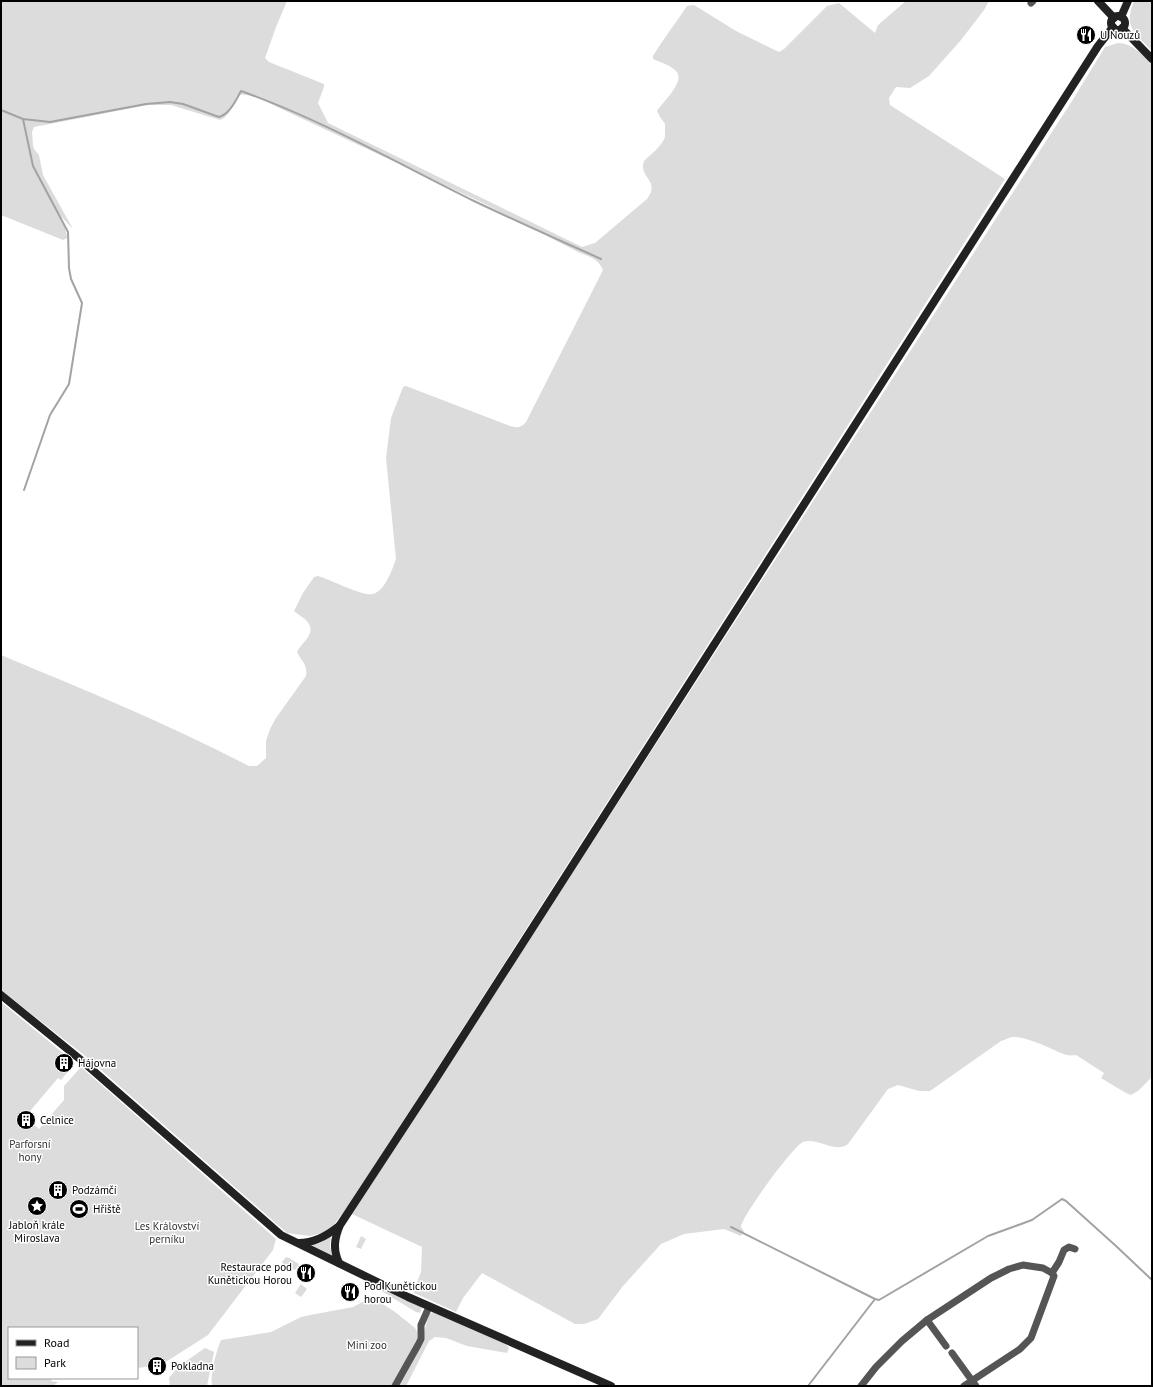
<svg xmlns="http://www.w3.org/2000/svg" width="1153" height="1387" viewBox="0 0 1153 1387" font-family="'PT Sans',sans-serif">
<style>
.green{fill:#dcdcdc}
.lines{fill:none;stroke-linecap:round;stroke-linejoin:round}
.stream{stroke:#a3a3a3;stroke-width:2}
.street{stroke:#555;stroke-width:7}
.secondary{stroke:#222;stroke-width:8}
.labels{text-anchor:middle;stroke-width:3;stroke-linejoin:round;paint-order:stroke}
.poi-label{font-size:11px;fill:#000;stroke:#fff;text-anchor:start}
.park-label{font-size:11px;fill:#333;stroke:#fff}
</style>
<rect width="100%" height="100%" fill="#fff"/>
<g class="green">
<path d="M1 1H287L276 27 265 58 269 62 324 84V87L318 103 328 123 582 247 595 243 647 199C661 180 638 178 644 161 650 155 662 146 665 137 665 133 665 128 665 124L660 117 657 111C663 102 686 81 676 71 670 65 660 62 653 59V56C663 39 676 23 687 6L694 5 736 31 779 52 784 49 827 6 839 3 875 33 878 25 906 1H989L984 10 961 40 929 76 910 88 896 87 889 98 890 105 1005 179 429 1081 345 1210 329 1231 310 1236 287 1233 84 1055 1 990V655C85 690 168 724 249 766H257L266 758V741L270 729 276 718 306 676C308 664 301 661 297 652 303 640 319 633 305 619 301 616 297 614 294 611L303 593 314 577 318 576C329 579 364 597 373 594 385 591 392 570 396 559L386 458 391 418 403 387 406 386 510 426C517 428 521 428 526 422L603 270C598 259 591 257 580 253L483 203 275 106C265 101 248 91 237 96 232 104 230 117 220 120L171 105H148L34 127 32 132 33 145 34 149 39 155 43 175 73 229 56 211 64 224 67 236V238L63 240 1 215Z"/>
<path d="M1134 1H1152V51C1135 33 1123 27 1134 1Z"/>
<path d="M1118 43C1132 43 1143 55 1152 64V1077L1138 1091 1131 1095 1126 1093 1101 1078 1104 1073 1076 1055C1067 1056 1067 1055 1058 1052 1049 1047 1023 1036 1013 1037 1009 1037 1005 1040 1001 1041L930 1091H919L898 1085 888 1089 848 1144C835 1154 818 1137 803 1142 793 1146 742 1216 741 1227L744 1231 741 1236 724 1229 684 1234 661 1244 623 1286 598 1319 584 1324H575L482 1273 463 1298 456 1312 414 1293V1290L421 1272 422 1247 352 1214 1072 101 1105 47Z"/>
<polygon points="1,1002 75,1063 61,1080 58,1078 25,1117 39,1129 64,1100 64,1086 81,1067 276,1239 273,1250 208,1335 161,1365 137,1368 137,1328 9,1328 9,1378 52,1378 51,1381 58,1382 53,1386 1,1386"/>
<polygon points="331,1235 330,1246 332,1256 310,1246 322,1242"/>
<polygon points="361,1236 366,1239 361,1249 356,1247"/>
<polygon points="286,1257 289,1258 299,1264 295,1270 293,1269 291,1271 285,1267 282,1262"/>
<polygon points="301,1284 307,1289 301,1297 295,1293"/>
<polygon points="378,1289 381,1289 419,1304 422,1307 420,1313 416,1312"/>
<path d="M372 1297 395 1312 415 1328 417 1332V1339L392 1386H212C210 1374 216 1352 221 1340L271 1332 301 1317 310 1315 353 1307Z"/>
<polygon points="433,1312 506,1344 509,1348 507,1353 467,1346 446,1338 435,1337 429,1341 406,1386 397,1386 422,1340 429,1315"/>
<polygon points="205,1348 214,1352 207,1386 170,1386 169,1378 179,1366"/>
</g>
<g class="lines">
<g class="stream">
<path d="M1 110 23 119 50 122 146 104 170 102 183 104 219 117C230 114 236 100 241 91 322 120 397 163 474 201 516 221 559 240 601 259"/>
<polyline points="23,119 33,166 68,232 69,268 71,279 82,303 69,384 50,415 24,490"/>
<polyline points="731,1227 875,1299"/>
<polyline points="808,1386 875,1299 879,1300 988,1236 1032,1220 1062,1199 1066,1201 1116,1246 1152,1280"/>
</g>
<g class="street">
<polyline points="1031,3 1033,1"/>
<polyline points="1052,1273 1059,1262 1064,1250 1069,1247 1075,1249"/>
<polyline points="927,1320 946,1346"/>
<polyline points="952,1353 976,1386"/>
<polyline points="395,1386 418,1345 421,1339 421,1325 429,1307"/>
<polyline points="861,1386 876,1367 902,1341 927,1320 991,1278 1009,1269 1023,1265 1043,1268 1052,1273 1054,1276 1031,1338 1020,1349 964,1386"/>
</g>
<g class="secondary">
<polyline points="1098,1 1114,18"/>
<circle cx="1118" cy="23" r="7"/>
<polyline points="1121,17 1128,1"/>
<polyline points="1122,28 1152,59"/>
<polyline points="1,995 81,1060 281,1235 408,1297 611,1386"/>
<path d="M299 1243C314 1243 328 1235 339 1226"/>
<path d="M339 1263C333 1250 334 1239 340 1225L433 1083 1098 46 1113 27"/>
</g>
</g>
<defs>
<g id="restaurant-disc" transform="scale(1)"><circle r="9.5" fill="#000" stroke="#fff"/><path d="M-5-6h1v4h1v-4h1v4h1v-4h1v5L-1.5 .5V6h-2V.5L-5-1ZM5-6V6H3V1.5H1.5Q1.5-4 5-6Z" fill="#fff"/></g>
<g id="building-disc" transform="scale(1)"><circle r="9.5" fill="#000" stroke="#fff"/><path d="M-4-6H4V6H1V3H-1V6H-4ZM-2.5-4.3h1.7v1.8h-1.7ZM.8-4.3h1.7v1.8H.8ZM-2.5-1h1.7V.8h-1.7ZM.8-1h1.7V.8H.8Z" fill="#fff"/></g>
<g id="sight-disc" transform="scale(1)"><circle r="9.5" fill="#000" stroke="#fff"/><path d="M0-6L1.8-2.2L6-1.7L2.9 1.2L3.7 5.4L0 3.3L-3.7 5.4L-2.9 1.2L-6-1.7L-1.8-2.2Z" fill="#fff"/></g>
<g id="stadium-disc" transform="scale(1)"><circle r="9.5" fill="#000" stroke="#fff"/><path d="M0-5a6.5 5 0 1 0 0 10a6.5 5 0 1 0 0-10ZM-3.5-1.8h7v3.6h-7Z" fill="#fff"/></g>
</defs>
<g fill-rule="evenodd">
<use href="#restaurant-disc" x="1086" y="35"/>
<use href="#building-disc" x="64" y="1063"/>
<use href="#building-disc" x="26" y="1120"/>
<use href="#building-disc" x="58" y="1190"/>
<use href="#sight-disc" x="37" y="1206"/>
<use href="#stadium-disc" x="79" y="1209"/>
<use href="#restaurant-disc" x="306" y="1273"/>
<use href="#restaurant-disc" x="350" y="1292"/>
<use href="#building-disc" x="157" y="1366"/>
</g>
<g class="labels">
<g class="poi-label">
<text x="1100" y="39">U Nouzů</text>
<text x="78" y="1067">Hájovna</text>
<text x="40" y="1124">Celnice</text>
<text x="72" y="1194">Podzámčí</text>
<text x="93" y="1213">Hřiště</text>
<text x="37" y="1229" text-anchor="middle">Jabloň krále<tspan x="37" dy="13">Miroslava</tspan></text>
<text x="292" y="1271" text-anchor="end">Restaurace pod<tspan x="292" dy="13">Kunětickou Horou</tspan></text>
<text x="364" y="1290">Pod Kunětickou<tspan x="364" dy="13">horou</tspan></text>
<text x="171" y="1370">Pokladna</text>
</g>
<g class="park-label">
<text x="30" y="1148">Parforsní<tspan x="30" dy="13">hony</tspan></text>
<text x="167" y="1230">Les Království<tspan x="167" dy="13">perníku</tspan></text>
<text x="367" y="1349">Mini zoo</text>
</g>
</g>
<rect width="1153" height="1387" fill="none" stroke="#000000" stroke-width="4"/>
<rect x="8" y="1327" width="130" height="52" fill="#ffffff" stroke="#999999"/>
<rect x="16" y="1340" width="20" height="6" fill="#222222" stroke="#999999"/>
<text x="44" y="1347" font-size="12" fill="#000000">Road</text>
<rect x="16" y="1357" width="20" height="12" fill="#dcdcdc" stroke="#999999"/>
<text x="44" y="1367" font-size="12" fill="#000000">Park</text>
</svg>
